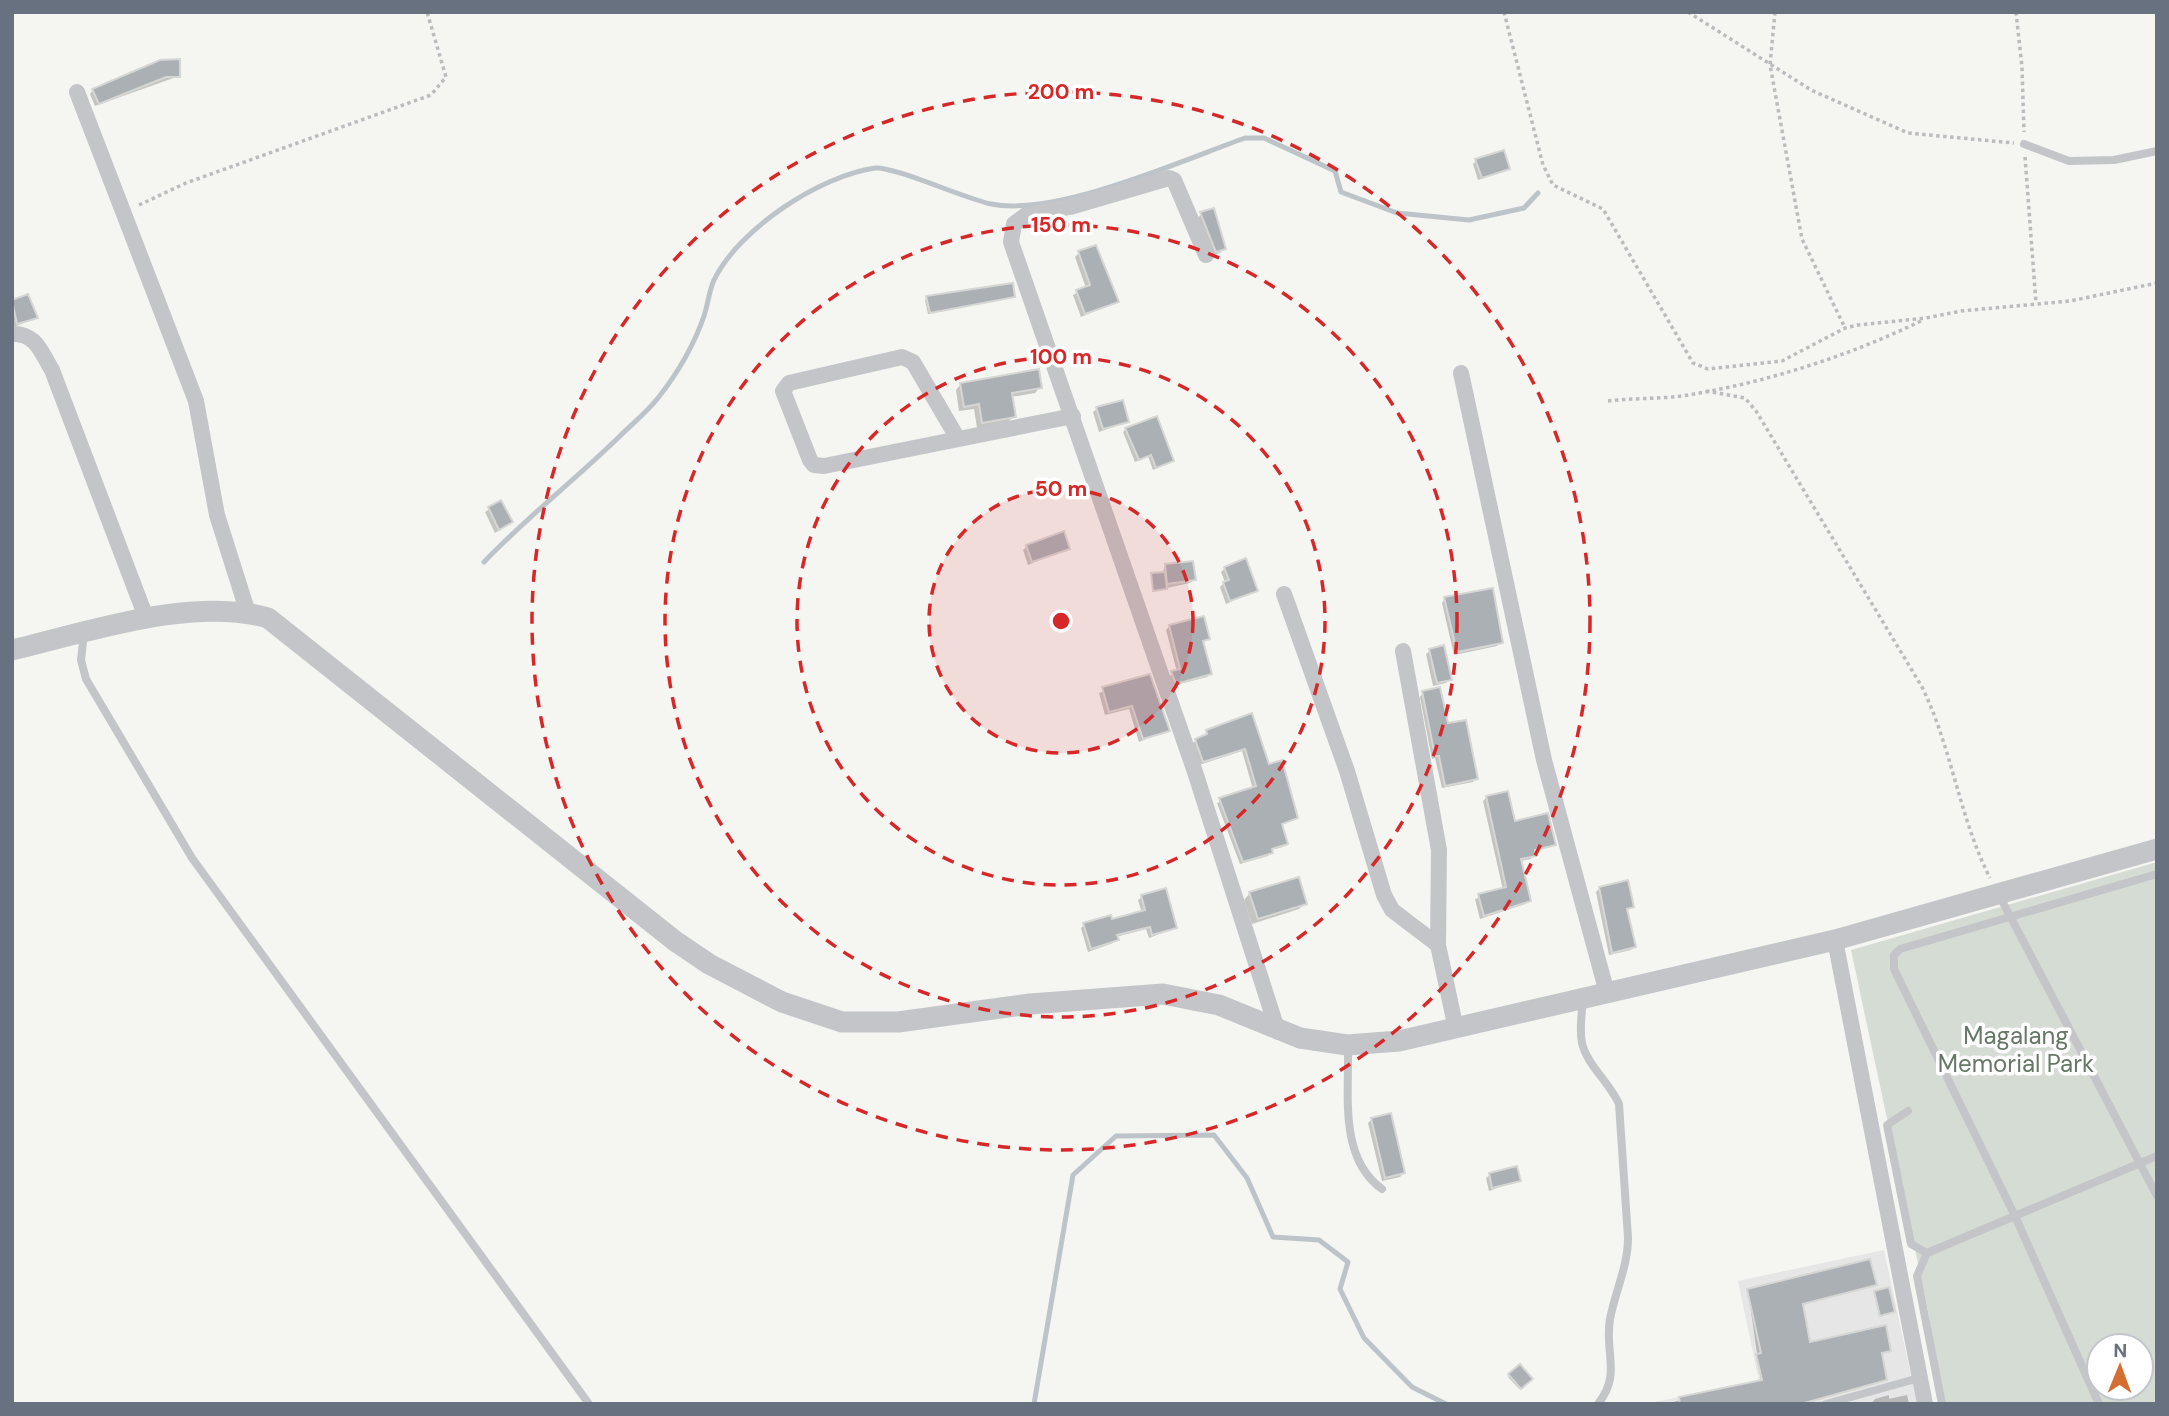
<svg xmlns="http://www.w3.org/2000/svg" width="2169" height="1416" viewBox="0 0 2169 1416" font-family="'DM Sans',sans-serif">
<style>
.built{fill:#e5e6e5}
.green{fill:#d5dcd3;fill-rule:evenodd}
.shadow{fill:#0003}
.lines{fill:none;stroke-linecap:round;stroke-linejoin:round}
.stream{stroke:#bdc4c9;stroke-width:5}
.building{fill:#abb0b5;stroke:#d6d6d4;stroke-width:2}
.path{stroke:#babcbe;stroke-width:3.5;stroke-dasharray:3.5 3.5;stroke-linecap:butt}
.service{stroke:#c3c5c9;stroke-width:8}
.minor{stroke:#c3c5c9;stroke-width:16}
.tertiary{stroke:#c3c5c9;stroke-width:21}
.ring{fill:none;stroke:#d62828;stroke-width:3.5;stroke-dasharray:12 9}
.labels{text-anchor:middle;stroke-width:7;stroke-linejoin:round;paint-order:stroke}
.park-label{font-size:24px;fill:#667865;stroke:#fff}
.centre{fill:#d62828;stroke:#fff;stroke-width:3.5}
.ring-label{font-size:21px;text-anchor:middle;font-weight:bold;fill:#d62828;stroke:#fff;stroke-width:7;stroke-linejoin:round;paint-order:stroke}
</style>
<rect width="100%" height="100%" fill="#f5f5f2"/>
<polygon class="built" points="1884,1250 1917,1404 1645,1404 1759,1381 1738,1281"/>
<path class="green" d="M2157 862V1404H1941L1929 1315 1851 950ZM2099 1346H2141V1388H2099Z"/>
<g class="shadow">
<polygon points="160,62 179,76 95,106 90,94 93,90"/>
<polygon points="1476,161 1508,168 1478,180 1473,164"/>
<polygon points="1201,214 1224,249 1220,253 1212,255 1198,218"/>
<polygon points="1079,253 1117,301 1081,317 1073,295 1086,288 1075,257"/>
<polygon points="27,296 36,318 14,327 12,302"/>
<polygon points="1013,297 928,314 925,300 927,298"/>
<polygon points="961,384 1040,387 1035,393 1011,397 1014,416 1008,422 977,428 974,409 959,411 956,390"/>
<polygon points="1097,409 1127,422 1099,432 1093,412"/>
<polygon points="1126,429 1172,461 1153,470 1148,456 1135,462 1123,432"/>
<polygon points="501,502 507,525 495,533 485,512"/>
<polygon points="1027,546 1068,548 1028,565 1023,550"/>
<polygon points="1165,566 1194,580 1190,583 1153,591 1151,576 1162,574"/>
<polygon points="1225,568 1256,590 1226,604 1220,587 1225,582 1221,572"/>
<polygon points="1445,599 1501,642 1497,646 1454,655 1442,603"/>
<polygon points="1170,626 1208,639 1202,643 1210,674 1207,677 1172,686 1169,676 1177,672 1166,630"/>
<polygon points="1430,651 1450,679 1446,683 1433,686 1426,654"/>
<polygon points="1149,676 1168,730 1139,742 1129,709 1105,715 1099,693"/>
<polygon points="1423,693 1447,725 1476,778 1473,782 1442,788 1435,758 1432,759 1420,697"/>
<polygon points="1251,715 1268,766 1296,818 1280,825 1286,843 1283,847 1270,850 1268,856 1240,864 1217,803 1253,789 1242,751 1199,765 1192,743 1204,737 1207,731"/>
<polygon points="1486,798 1514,823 1554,845 1534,852 1531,859 1520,861 1529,900 1525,904 1480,919 1475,899 1503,890 1483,801"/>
<polygon points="1600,888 1632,906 1626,911 1634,946 1631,950 1609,955 1596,892"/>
<polygon points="1250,893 1305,903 1299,909 1252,924 1244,900"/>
<polygon points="1142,897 1175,928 1149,938 1146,929 1116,937 1113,943 1088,952 1081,928 1084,925 1142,913 1138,900"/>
<polygon points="1371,1120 1403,1173 1400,1177 1382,1181 1368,1123"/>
<polygon points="1490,1175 1519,1180 1489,1191 1486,1178"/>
<polygon points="1875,1285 1801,1305 1809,1344 1889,1351 1880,1354 1883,1381 1799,1404 1664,1404 1761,1382 1748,1290"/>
<polygon points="1875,1293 1892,1313 1879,1316"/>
<polygon points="1520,1366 1531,1379 1519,1389 1508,1377"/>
<polygon points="1889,1395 1889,1399 1907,1395 1909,1404 1871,1404 1875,1399"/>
</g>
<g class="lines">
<g class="stream">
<path d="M484 562C527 517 576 479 620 436 632 424 647 412 658 398 677 374 694 345 704 316 708 304 709 291 714 280 739 229 819 176 875 168 893 166 966 199 991 204 1056 217 1180 161 1245 138H1264L1335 171 1341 192 1397 213 1469 220 1524 208 1538 193"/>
<polyline points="1034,1404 1073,1175 1116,1136 1214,1135 1247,1178 1273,1237 1319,1240 1348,1262 1340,1289 1364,1338 1412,1387 1446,1404"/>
</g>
</g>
<g class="building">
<polygon points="180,59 180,77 166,77 99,104 92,89 160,60"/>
<polygon points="1504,150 1510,169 1482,178 1475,159"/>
<polygon points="1214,208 1226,249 1216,252 1200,212"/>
<polygon points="1096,245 1119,302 1085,314 1076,290 1090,285 1078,251"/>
<polygon points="1013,283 1015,297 930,313 926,296"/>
<polygon points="28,294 38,318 17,324 12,300"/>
<polygon points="1039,369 1042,388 1012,393 1016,417 982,423 979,404 964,407 960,383"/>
<polygon points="1123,400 1129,422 1103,429 1096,407"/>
<polygon points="1157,416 1174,461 1156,468 1151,455 1139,460 1125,428"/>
<polygon points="501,500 513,522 499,530 488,507"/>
<polygon points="1064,531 1070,549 1032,562 1026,545"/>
<polygon points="1246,558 1258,591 1230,601 1223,582 1229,580 1224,567"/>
<polygon points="1193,561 1196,580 1167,584 1165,564"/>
<polygon points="1165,572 1167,589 1153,591 1151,573"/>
<polygon points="1493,588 1503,643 1457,652 1444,597"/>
<polygon points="1204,616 1210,639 1203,641 1212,674 1176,684 1171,671 1180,669 1169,625"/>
<polygon points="1444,645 1452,680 1437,683 1429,649"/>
<polygon points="1150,674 1170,731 1143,739 1132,706 1109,712 1102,687"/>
<polygon points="1440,687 1448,723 1466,720 1478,779 1445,786 1439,756 1435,756 1422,691"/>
<polygon points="1252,713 1269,764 1282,760 1298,818 1282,824 1288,844 1272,849 1273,853 1243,862 1219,798 1256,786 1245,749 1203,762 1195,739 1207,734 1206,730"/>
<polygon points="1508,791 1515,821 1548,813 1556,845 1535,850 1536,856 1521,859 1531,901 1484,916 1478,894 1506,887 1486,796"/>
<polygon points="1299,877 1307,904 1258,919 1249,892"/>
<polygon points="1628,880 1634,907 1627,909 1636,947 1612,953 1599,887"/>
<polygon points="1166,888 1177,928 1152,935 1150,927 1117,935 1119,940 1091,949 1083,923 1111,915 1112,919 1145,910 1141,895"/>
<polygon points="1391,1113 1405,1173 1385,1178 1371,1118"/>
<polygon points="1517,1166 1521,1181 1492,1188 1489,1173"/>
<polygon points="1870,1259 1877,1285 1803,1304 1810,1342 1886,1325 1891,1351 1882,1353 1887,1380 1801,1404 1680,1404 1679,1397 1762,1380 1756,1354 1761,1353 1747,1289"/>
<polygon points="1889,1287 1895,1312 1880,1316 1874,1291"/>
<polygon points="1520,1364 1533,1379 1521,1389 1508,1374"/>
</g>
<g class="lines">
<g class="path">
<polyline points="1504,12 1543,165 1553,185 1603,209 1693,363 1708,369 1782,361 1845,328 1858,325 1926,318 1961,311 2070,301 2157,283"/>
<polyline points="1688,12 1811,90 1908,133 2014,143"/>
<polyline points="1775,12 1770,65 1802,239 1845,328"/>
<polyline points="2016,12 2022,67 2024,132"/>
<polyline points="2025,157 2036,303"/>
<polyline points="139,205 186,183 431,95 446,77 427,12"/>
<path d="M1706 391 1745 398 1756 411 1922 687C1952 748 1959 817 1990 878"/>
<path d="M1608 401C1632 398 1658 399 1682 396 1765 383 1846 357 1921 321"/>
</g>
<g class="service">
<polyline points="2024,144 2069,161 2114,160 2157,151"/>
<polyline points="84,633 81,660 86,679 192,858 589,1404"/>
<polyline points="1999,895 2157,1196"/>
<path d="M1583 999C1582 1013 1579 1029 1582 1043 1587 1065 1610 1083 1619 1104L1628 1238C1628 1266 1615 1292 1610 1319 1604 1353 1622 1374 1598 1404"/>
<path d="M1348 1048C1349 1096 1339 1158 1382 1189"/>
<polyline points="1908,1111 1887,1125 1911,1244 1927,1253"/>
<polyline points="1826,1404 1919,1378"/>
<polyline points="1942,1404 1917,1276 1927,1253 2157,1156"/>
<polyline points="2099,1404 2015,1216 1894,969 1894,955 1900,949 2157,874"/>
</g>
<g class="minor">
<polyline points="77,92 196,401 217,515 248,613"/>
<polyline points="1206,255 1174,180 1169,178 1070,207 1026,215 1014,224 1011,242 1195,772 1278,1032"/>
<path d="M12 334C36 333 41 352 52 370L147 620"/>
<polyline points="1461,373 1544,760 1607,993"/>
<polyline points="958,439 913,362 902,357 789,383 783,391 810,460 814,465 824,466 1073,416"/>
<polyline points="1284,594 1347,771 1384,895 1392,910 1438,945"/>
<polyline points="1403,651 1439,850 1438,945 1456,1029"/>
<polyline points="1835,940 1925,1404"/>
</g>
<path class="tertiary" d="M12 650C88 632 192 596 268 618L675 941 709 964 782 1002 842 1022H898L1030 1004 1163 994 1219 1005 1300 1038 1347 1045 1399 1041 1835 940 2157 849"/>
</g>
<circle cx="1061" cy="621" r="132" fill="#d62828" fill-opacity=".12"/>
<g class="ring">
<circle cx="1061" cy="621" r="132"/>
<circle cx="1061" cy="621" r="264"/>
<circle cx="1061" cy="621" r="396"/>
<circle cx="1061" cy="621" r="529"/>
</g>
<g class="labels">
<g class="park-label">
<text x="2016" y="1044">Magalang<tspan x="2016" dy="28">Memorial Park</tspan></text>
</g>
</g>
<circle cx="1061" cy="621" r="10" class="centre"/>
<g class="ring-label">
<text x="1061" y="99">200 m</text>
<text x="1061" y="232">150 m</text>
<text x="1061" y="364">100 m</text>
<text x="1061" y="496">50 m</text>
</g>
<rect width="2169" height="1416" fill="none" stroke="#677180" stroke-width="28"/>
<g transform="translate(2120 1367) rotate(1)"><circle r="33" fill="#ffffff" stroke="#c2c6cc" stroke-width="2"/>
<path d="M0-5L12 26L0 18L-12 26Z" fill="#d46e33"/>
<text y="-10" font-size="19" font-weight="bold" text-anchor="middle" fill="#677180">N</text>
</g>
</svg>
